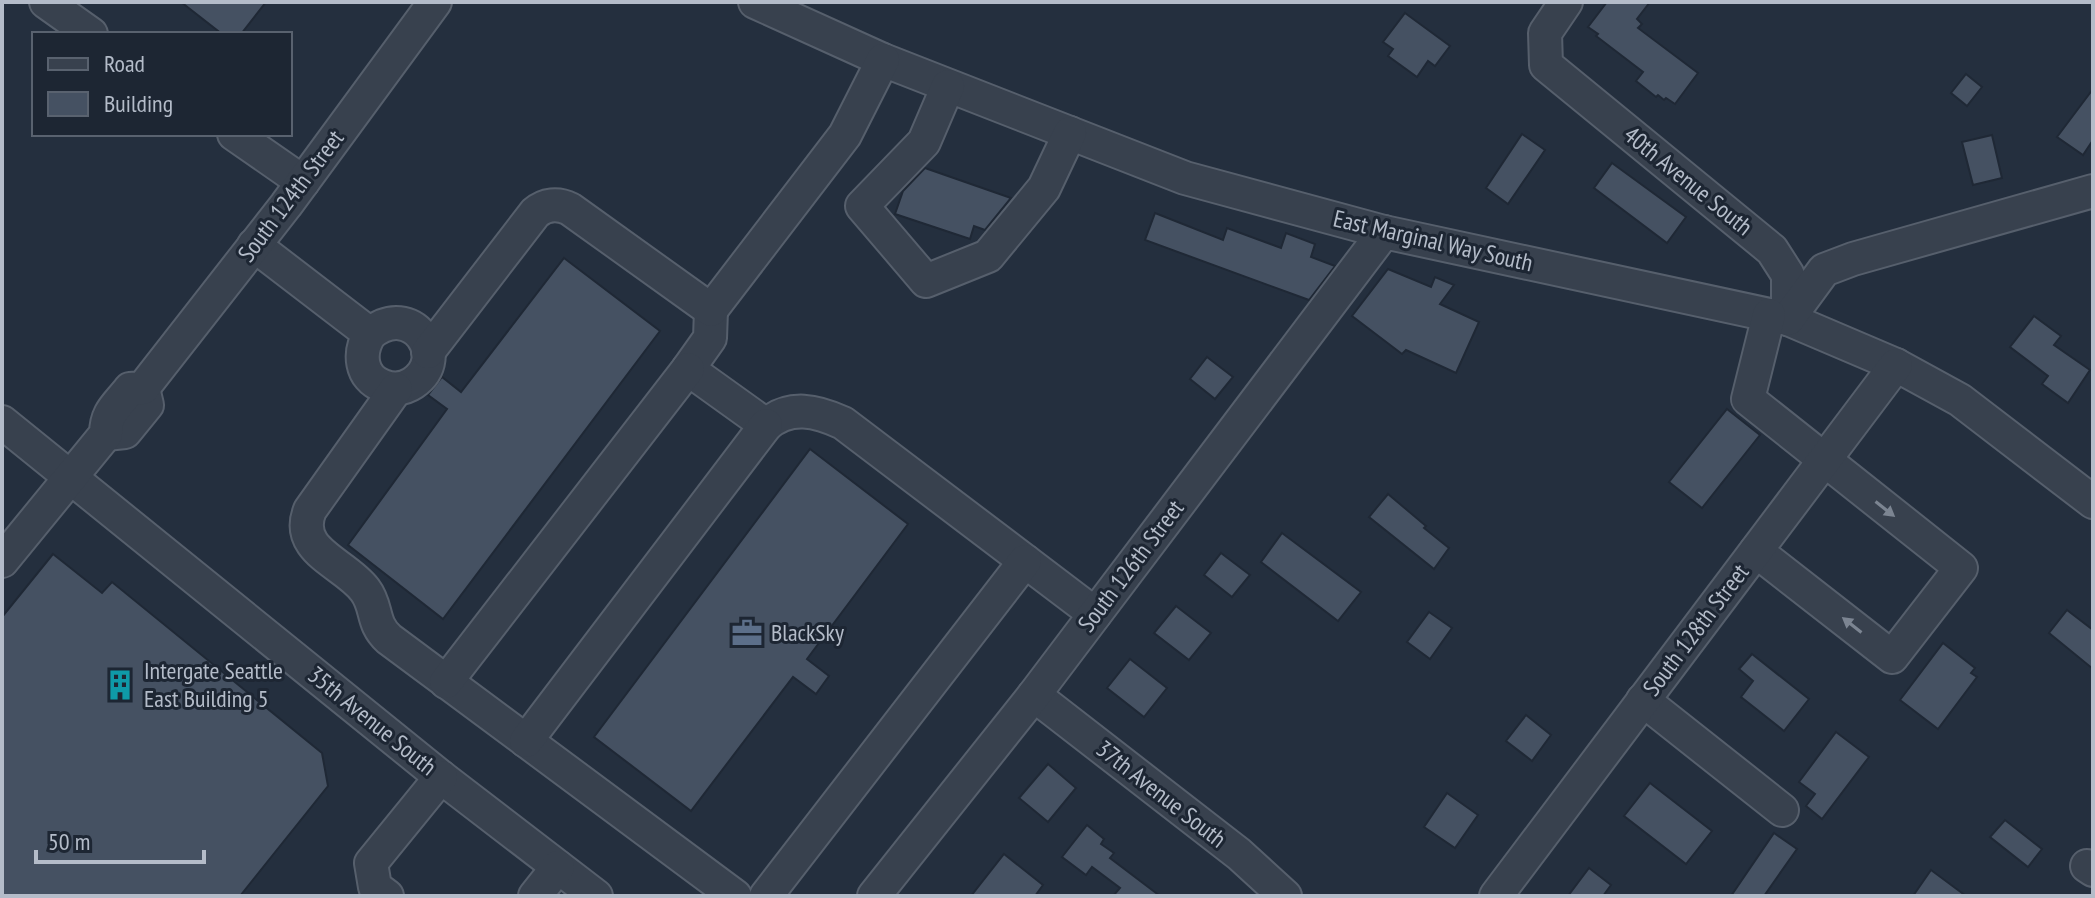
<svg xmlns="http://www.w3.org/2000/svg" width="2095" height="898" viewBox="0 0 2095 898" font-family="'PT Sans Narrow',sans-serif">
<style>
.building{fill:#455162;stroke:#1f2835;stroke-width:2}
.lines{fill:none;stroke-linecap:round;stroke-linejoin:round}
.minor-casing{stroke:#565f6c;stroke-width:36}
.minor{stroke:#38414e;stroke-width:32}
.oneway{fill:#7c8592}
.labels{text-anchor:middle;stroke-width:6;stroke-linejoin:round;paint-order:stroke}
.street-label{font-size:24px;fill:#b4bcc9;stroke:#1d2633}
.poi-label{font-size:24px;fill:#b4bcc9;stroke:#1d2633;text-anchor:start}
</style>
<rect width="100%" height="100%" fill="#242f3e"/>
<g class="building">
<polygon points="181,2 266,2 241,34 222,34"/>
<polygon points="1607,2 1650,2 1637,19 1642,24 1638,28 1698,73 1675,104 1666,98 1664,100 1658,95 1656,97 1636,81 1643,72 1596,36 1598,34 1588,27"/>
<polygon points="1405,13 1450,46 1435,66 1428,61 1417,77 1388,56 1393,49 1383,42"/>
<polygon points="1966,74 1982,87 1967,106 1951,93"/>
<polygon points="2093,89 2093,140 2083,155 2057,137"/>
<polygon points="1522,134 1545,150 1508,204 1486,188"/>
<polygon points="1992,135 2002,178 1973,185 1962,142"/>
<polygon points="1612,163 1686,217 1667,243 1594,188"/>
<polygon points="925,168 1011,198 985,230 974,226 970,239 895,214 903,191"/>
<polygon points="1155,213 1223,240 1227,228 1281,248 1286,233 1315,244 1311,257 1335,266 1309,300 1145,240"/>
<polygon points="564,258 660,331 443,619 348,545 447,409 428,395 442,377 461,392"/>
<polygon points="1388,269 1431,287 1435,277 1454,285 1440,304 1479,322 1456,373 1406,350 1402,354 1352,316"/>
<polygon points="2034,316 2061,336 2054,345 2090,370 2068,403 2042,384 2048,376 2010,347"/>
<polygon points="1207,357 1233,377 1215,399 1190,379"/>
<polygon points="1727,409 1760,435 1702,508 1669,482"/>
<polygon points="810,449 908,524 807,659 829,676 816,694 793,677 691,811 594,737"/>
<polygon points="1388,494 1426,526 1424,528 1449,548 1434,569 1369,517"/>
<polygon points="1282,533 1361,592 1338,621 1261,562"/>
<polygon points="1221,553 1250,575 1232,597 1204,575"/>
<polygon points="53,554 102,593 112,582 322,753 328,786 240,896 2,896 2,617"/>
<polygon points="1176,606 1211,633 1189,660 1154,633"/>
<polygon points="2067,610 2093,630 2093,669 2049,633"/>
<polygon points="1429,612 1452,628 1430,659 1407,642"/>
<polygon points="1943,643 1975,668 1971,673 1977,677 1938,729 1900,700"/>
<polygon points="1752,654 1809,699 1784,731 1741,697 1753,681 1739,669"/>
<polygon points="1130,659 1167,688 1144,717 1107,688"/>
<polygon points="1526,715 1551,735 1532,761 1506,741"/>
<polygon points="1836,732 1869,757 1822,819 1806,806 1815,794 1799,782"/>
<polygon points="1048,764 1076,788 1048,822 1019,798"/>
<polygon points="1650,783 1712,831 1686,864 1624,816"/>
<polygon points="1447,793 1478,815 1455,848 1424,827"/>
<polygon points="2005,820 2042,849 2028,867 1990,837"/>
<polygon points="1087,825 1104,839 1101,844 1114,853 1110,858 1160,896 1113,896 1120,888 1092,867 1086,875 1062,857"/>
<polygon points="1774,833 1797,849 1764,896 1731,896"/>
<polygon points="1004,854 1043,885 1035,896 971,896"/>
<polygon points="1589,868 1611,885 1603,896 1568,896"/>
<polygon points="1931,870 1966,896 1913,896"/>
</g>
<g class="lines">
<g class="minor-casing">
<g id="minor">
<polyline points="46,2 91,34"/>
<polyline points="755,2 883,60 1185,178 1384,232 1788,319 1896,365 1960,400 2093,502"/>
<polyline points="1566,2 1545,33 1546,65 1772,250 1788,275 1788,319"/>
<polyline points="948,86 924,142 862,206 926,281 988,256 1044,188 1070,133"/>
<polyline points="234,134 303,182"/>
<path d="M254 245 370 334C411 299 452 357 413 383 404 389 393 390 383 386 360 378 358 352 370 334"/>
<path d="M711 310 710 338 688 369 766 425C790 404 817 411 843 423L1095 614"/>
<polyline points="1788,319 1824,270 1853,259 2093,191"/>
<path d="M428 352 535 213C545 204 558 203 570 209L711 310 845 135 883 60"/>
<path d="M396 389 310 510C293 551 345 563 365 590 378 607 371 623 389 639L735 896"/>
<polyline points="2,422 441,777 596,896"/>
<polyline points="106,434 125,432 147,405 143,388"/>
<polyline points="1756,551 1892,657 1961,568 1748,399 1769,315"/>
<path d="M2 561 106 434C106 412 117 406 130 389L143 388 286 205 435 2"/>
<polyline points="446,682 688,369"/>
<polyline points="1034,695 1239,854 1285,896"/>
<polyline points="1643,700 1782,810"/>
<polyline points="526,741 766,425"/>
<polyline points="2087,866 2093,870"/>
<polyline points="387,896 375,887 371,863 441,777"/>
<polyline points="535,896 558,867"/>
<polyline points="766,896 1025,561"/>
<polyline points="874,896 1034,695 1384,232"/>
<polyline points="1496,896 1896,365"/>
</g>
</g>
<use href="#minor" class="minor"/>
</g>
<defs><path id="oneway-solid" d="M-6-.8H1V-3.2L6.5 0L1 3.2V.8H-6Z" transform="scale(2)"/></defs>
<g class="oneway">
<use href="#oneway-solid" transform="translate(1885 509) rotate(38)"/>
<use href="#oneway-solid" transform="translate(1852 625) rotate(-142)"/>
</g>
<defs>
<g id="office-bare" transform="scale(2.4)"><path d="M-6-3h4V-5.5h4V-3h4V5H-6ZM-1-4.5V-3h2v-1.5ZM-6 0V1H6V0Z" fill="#5c6f8a" stroke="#1d2633" stroke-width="2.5" paint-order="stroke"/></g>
<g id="building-bare" transform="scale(2.4)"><path d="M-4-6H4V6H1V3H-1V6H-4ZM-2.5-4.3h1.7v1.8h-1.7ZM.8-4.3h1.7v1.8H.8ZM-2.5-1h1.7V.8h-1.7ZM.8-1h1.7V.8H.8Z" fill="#0f9aa8" stroke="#1d2633" stroke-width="2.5" paint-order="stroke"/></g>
</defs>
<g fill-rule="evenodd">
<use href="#office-bare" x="747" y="633"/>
<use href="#building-bare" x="120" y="685"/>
</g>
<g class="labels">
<g class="street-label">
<text transform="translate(1688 181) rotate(39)" y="8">40th Avenue South</text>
<text transform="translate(291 196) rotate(-53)" y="8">South 124th Street</text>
<text transform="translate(1433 241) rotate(13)" y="8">East Marginal Way South</text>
<text transform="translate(1131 566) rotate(-53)" y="8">South 126th Street</text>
<text transform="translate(1696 630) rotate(-53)" y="8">South 128th Street</text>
<text transform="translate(372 721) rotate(39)" y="8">35th Avenue South</text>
<text transform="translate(1161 794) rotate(38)" y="8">37th Avenue South</text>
</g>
<g class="poi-label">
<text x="771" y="641">BlackSky</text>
<text x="144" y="679">Intergate Seattle<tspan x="144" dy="28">East Building 5</tspan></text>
</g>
</g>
<rect width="2095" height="898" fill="none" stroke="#b4bcc9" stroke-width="8"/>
<rect x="32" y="32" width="260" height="104" fill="#1d2633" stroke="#59626f" stroke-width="2"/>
<rect x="48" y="58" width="40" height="12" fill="#38414e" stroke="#59626f" stroke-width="2"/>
<text x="104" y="72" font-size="24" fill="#b4bcc9">Road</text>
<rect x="48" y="92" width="40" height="24" fill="#455162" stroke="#59626f" stroke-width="2"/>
<text x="104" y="112" font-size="24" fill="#b4bcc9">Building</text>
<path d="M36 850v12h168v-12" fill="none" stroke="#b4bcc9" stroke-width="4"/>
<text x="48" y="850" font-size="24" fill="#b4bcc9" stroke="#1d2633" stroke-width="6" paint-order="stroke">50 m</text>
</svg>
